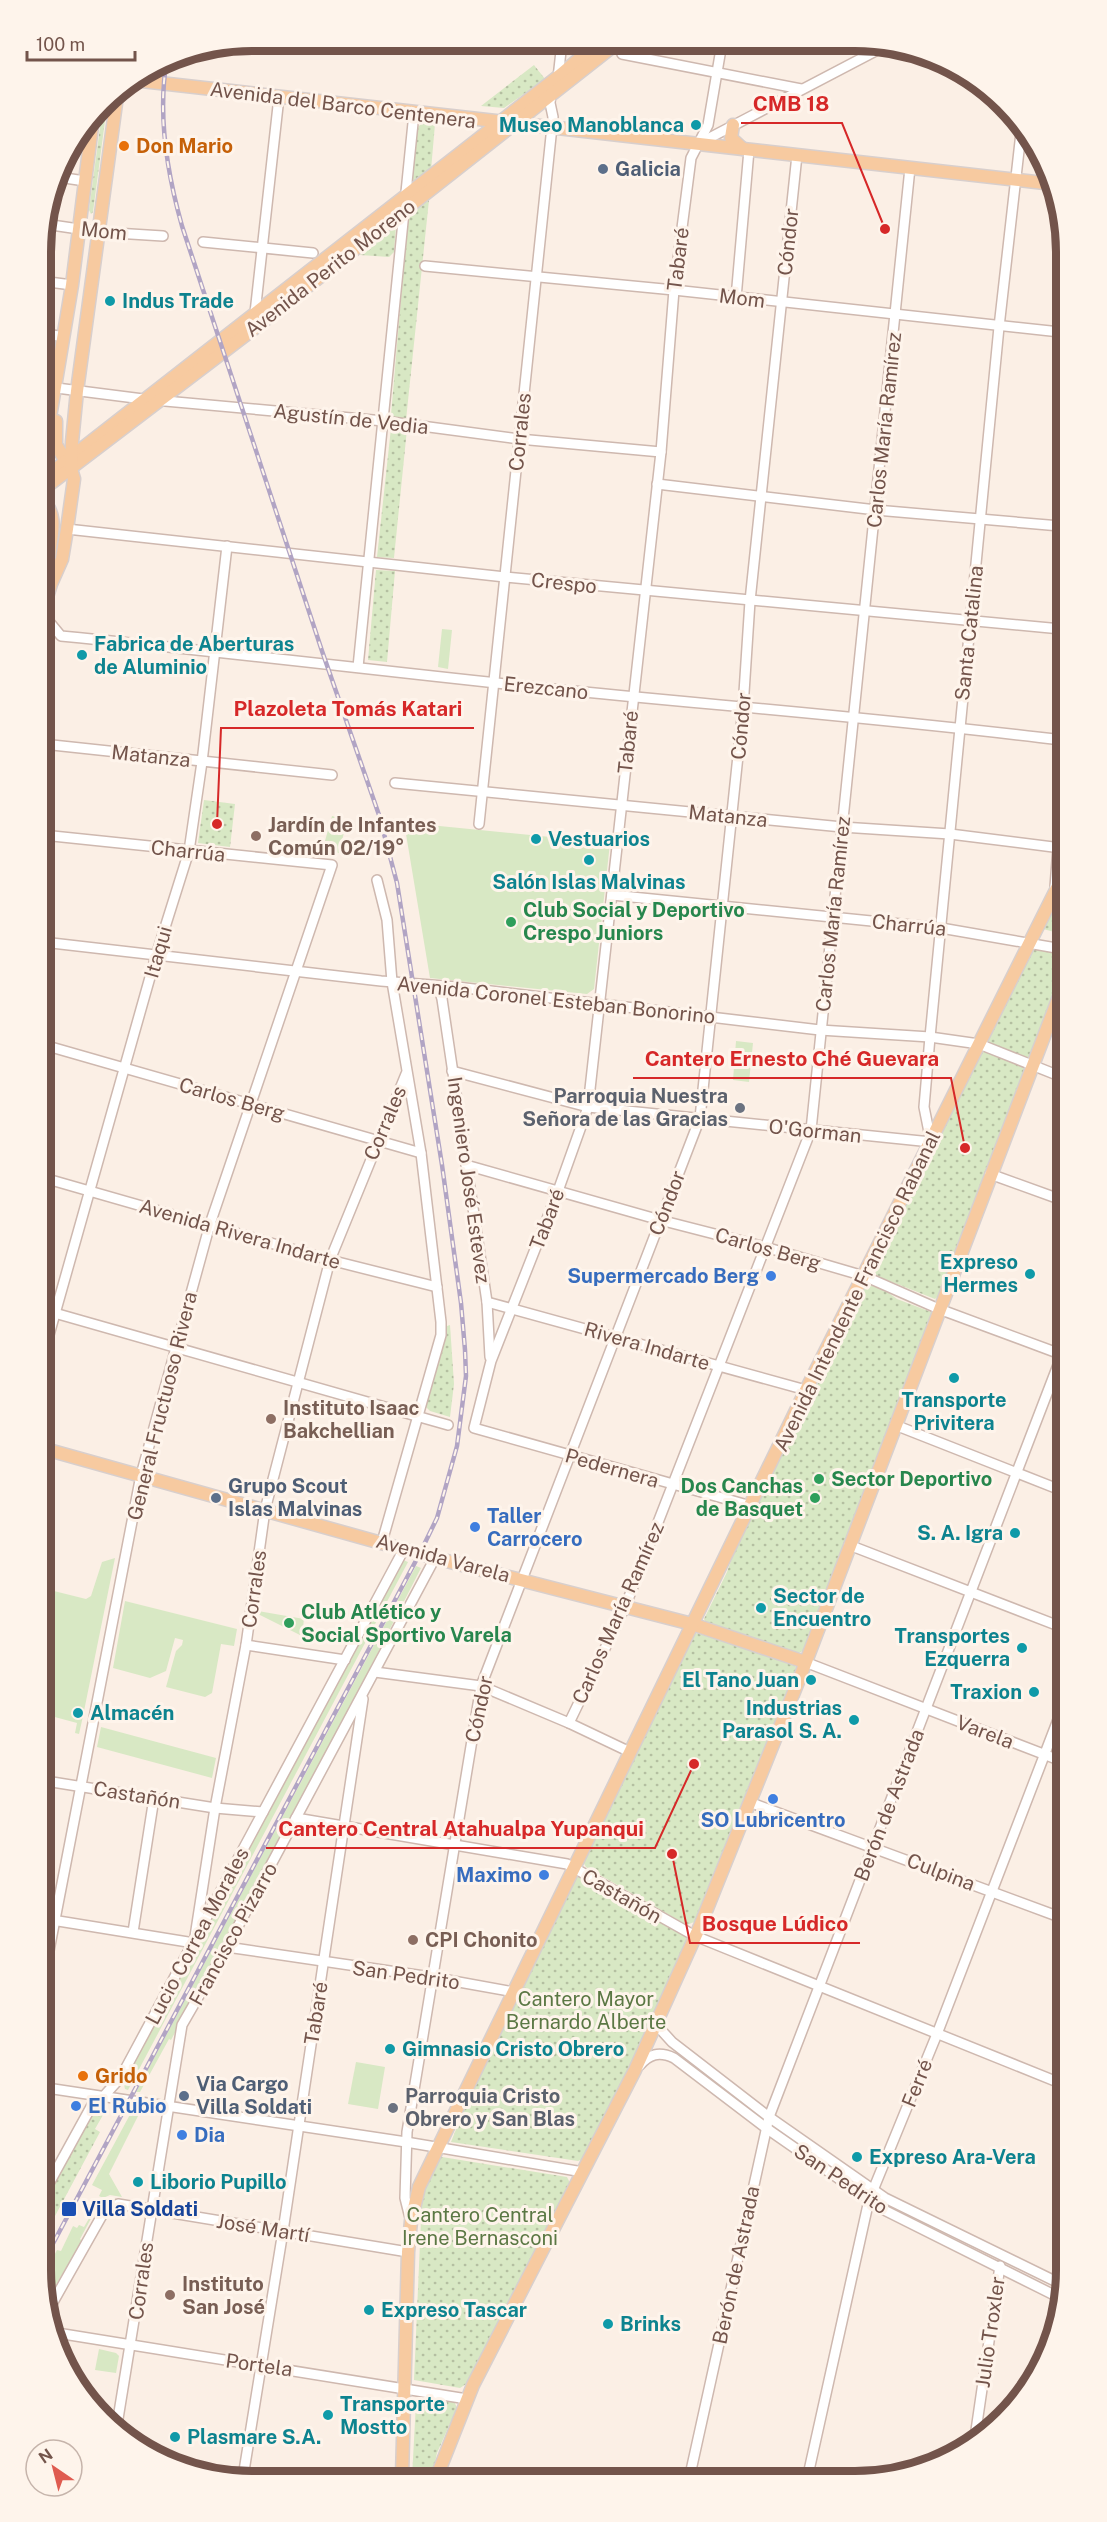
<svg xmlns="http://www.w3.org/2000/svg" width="1107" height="2522" viewBox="0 0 1107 2522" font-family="'Public Sans',sans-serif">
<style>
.green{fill:#d8e8c4}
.park{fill:url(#park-dots)}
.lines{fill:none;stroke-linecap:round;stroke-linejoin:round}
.minor-casing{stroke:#ceb8af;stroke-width:12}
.major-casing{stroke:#d8cfcd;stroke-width:15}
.minor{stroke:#fff;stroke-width:9}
.major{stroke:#f7caa0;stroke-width:12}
.rail-casing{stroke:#b1a4c4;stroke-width:4.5}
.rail{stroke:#fef4eb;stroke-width:2;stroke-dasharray:7;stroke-linecap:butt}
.culture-dot{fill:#0f9aa8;stroke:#fef4eb;stroke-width:2}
.food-dot{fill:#e8710a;stroke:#fef4eb;stroke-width:2}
.service-dot{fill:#5c6f8a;stroke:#fef4eb;stroke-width:2}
.education-dot{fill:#8d6e63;stroke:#fef4eb;stroke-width:2}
.leisure-dot{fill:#2e9e5b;stroke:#fef4eb;stroke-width:2}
.worship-dot{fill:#6b7280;stroke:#fef4eb;stroke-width:2}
.shop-dot{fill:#3f7fe0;stroke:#fef4eb;stroke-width:2}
.transit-dot{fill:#1a4fb4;stroke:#fef4eb;stroke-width:2}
.labels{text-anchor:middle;stroke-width:6;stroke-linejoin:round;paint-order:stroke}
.street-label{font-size:20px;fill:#73544b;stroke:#fef4eb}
.culture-label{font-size:20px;font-weight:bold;fill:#0d838f;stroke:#fef4eb;text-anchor:start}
.food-label{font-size:20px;font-weight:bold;fill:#c56008;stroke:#fef4eb;text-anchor:start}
.service-label{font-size:20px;font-weight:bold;fill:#4e5e75;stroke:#fef4eb;text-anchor:start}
.education-label{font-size:20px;font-weight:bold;fill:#785e54;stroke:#fef4eb;text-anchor:start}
.leisure-label{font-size:20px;font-weight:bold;fill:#27864d;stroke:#fef4eb;text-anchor:start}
.worship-label{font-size:20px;font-weight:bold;fill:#5b616d;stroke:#fef4eb;text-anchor:end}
.shop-label{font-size:20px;font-weight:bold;fill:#366cbe;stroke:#fef4eb;text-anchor:start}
.park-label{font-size:20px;fill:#5b7844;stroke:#fef4eb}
.transit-label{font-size:20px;font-weight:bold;fill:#164399;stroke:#fef4eb;text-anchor:start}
.rim{fill:none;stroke:#73544b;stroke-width:8}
.leader{fill:none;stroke:#d62828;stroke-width:2}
.callout-dot{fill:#d62828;stroke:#fef4eb;stroke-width:2}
.callout-label{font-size:21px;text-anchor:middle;font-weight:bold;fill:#d62828;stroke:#fef4eb;stroke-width:6;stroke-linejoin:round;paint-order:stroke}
</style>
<defs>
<pattern id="park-dots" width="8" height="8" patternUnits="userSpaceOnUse" patternTransform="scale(1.5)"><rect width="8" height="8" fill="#d8e8c4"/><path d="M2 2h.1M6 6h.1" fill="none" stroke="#b4bfa1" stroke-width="1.8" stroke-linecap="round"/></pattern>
</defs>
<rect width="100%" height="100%" fill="#fbefe5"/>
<g class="green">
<polygon points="442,629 452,630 448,669 438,667"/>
<polygon points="332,816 347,820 339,853 323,848"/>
<polygon points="399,822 610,843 594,989 587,994 430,978 406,834"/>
<polygon points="736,1041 753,1043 749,1082 733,1080"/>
<polygon points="115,1558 84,1711 73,1709 73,1714 83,1716 79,1734 75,1733 77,1723 51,1716 46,1733 45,1592 54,1591 86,1599 91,1596 102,1562"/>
<polygon points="403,1560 408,1562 128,2090 125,2089 123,2080"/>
<polygon points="416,1566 421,1568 346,1715 171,2040 169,2039 140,2092 136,2092"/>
<polygon points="125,1601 237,1629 234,1646 221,1644 212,1693 205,1697 166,1687 176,1651 182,1645 183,1640 175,1638 166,1671 150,1678 113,1668"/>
<polygon points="258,1611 304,1619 302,1636 258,1614"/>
<polygon points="101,1727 216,1758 212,1778 97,1747"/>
<polygon points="356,2062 385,2067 378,2109 348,2104"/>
<polygon points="133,2109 141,2110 109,2174 122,2197 110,2195 103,2198 99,2196 102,2190 92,2185"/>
<polygon points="94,2210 95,2211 80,2239 82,2241 48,2298 48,2267 57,2250 61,2251 73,2226 77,2228 79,2225 84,2227"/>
<polygon points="99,2349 116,2353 119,2356 116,2373 95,2370"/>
</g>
<g class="park">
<polygon points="534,65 545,79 504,108 481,106"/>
<polygon points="108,98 93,212 91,214 89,210 103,105"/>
<polygon points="422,123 435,124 431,170 411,186 417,128"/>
<polygon points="429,200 406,420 392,418 391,415 408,217"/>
<polygon points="396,226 394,252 389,257 360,255"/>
<polygon points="391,428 407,429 394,558 377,557"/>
<polygon points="376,570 395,571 387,662 368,660"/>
<polygon points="204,800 235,804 230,847 198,843"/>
<polygon points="1061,892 1062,934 1043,929"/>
<polygon points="1036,949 1062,953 1062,972 940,1295 935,1299 877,1276 875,1273 889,1246 892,1232 1032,951"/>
<polygon points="867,1284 886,1291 897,1299 931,1312 932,1315 805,1650 796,1654 706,1623 704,1619 727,1572 734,1552"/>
<polygon points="450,1325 454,1384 450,1417 430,1411 426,1407 447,1326"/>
<polygon points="697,1633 795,1665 796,1668 694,1922 687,1925 586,1867 583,1862 694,1635"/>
<polygon points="578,1876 583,1876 685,1935 688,1941 643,2054 583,2159 578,2161 451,2142 468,2099 574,1879"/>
<polygon points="99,2107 107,2108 95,2129 100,2132 47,2231 47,2196 94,2110"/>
<polygon points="442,2157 567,2177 570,2183 466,2384 460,2388 414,2380 422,2197 436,2158"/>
<polygon points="421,2394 454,2401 457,2408 437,2453 432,2476 412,2477 416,2403"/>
</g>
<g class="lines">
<g class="minor-casing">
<g id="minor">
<polyline points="564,42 592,47"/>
<polyline points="722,43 708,125 691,158 674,290 661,452 588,1107 558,1191 491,1361 474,1428 751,1506"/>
<polyline points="622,54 801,89"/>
<polyline points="558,78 562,42"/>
<polyline points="698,144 889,44"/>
<polyline points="58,177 85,181"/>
<polyline points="45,224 99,232 163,236"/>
<polyline points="203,242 313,253"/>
<polyline points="425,266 674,290 1060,332"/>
<polyline points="41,281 72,285"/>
<polyline points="736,298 749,150"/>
<polyline points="255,313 279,97"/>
<polyline points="41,333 64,337"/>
<polyline points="41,386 143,399 384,421 519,439 661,452"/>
<polyline points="657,484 876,510 1060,526"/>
<polyline points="67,529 505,577 1061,629"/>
<path d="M42 613 61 636C226 652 389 672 553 689 723 706 892 719 1061 740"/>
<polyline points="358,667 414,113"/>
<polyline points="43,744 332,775"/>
<polyline points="395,783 842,827 950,834 1061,848"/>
<polyline points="479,824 553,117 550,103 551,93"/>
<polyline points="43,835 332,865 210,1224 141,1475 47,1961"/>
<polyline points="377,880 387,920 392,982 421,1153 441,1322 441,1335 382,1542"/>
<polyline points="1055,887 1061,809"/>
<polyline points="612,895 941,928 1062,949"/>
<polyline points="43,942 381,981 457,987 820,1030 930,1037 979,1044 1062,1077"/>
<polyline points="431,986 440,992 442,999 487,1302 490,1357"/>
<polyline points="44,1045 421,1153"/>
<polyline points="452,1071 588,1107 931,1142 924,1107 930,1037 999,327 1022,124"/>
<polyline points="466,1165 660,1220 765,1247 864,1276 939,1309 1063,1355"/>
<polyline points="990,1174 1062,1200"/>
<polyline points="44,1178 330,1260 437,1287"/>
<polyline points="487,1302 806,1390"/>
<polyline points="44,1310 448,1425"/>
<polyline points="45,1349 156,956 189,851 202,762 227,546"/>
<polyline points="895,1425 1063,1491"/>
<polyline points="849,1545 1064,1628"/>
<polyline points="246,1645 345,1660"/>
<polyline points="805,1662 1064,1762"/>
<polyline points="375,1672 481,1686 569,1723 630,1752"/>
<polyline points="569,1723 625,1607 811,1130 910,168"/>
<polyline points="46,1781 215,1808 263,1812"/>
<polyline points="749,1802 1065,1919"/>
<polyline points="296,1818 567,1864 695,1936 1065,2085"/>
<polyline points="46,1919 194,1943 215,1808 246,1645 265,1510 330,1260 406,1074"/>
<polyline points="133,1932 154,1798"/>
<polyline points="227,1947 431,1977 514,1992"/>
<polyline points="659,2020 662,2031 672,2042 769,2117 885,2198 1065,2286"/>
<path d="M639 2066C649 2054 659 2051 674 2058L766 2128 884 2210 1062 2299"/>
<polyline points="47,2088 406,2142 583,2172"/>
<polyline points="103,2097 121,2077 404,1549"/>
<polyline points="47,2187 97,2096"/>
<polyline points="410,2218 405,2198 407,2132 481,1686 700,1118 743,708 750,601 797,155"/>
<polyline points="48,2311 105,2210 118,2204 408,2252"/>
<polyline points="51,2332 467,2399"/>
<polyline points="116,2431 182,2025 227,1947 435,1558"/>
<polyline points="974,2444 1000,2266"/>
<polyline points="690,2475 769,2117 1063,1352"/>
<polyline points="808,2475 869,2200 937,2034 1064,1704"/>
<polyline points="243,2477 283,2231 363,1699"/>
</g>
</g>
<g class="major-casing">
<g id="major">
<polyline points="133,80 1053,184"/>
<polyline points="733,125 731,138 743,149"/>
<polyline points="56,421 56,445 69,466"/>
<polyline points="42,465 72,285 93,118"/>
<polyline points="42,480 559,76 598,43"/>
<polyline points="42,490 256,327 617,43"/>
<path d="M42 499C60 518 50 535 49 558 48 566 50 575 50 583"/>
<polyline points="42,613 51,584 62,559 67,529 74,479 71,469 72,442 77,391 117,96 121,88"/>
<polyline points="45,1449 435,1558 692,1624 805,1662"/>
<polyline points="437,2476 473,2385 635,2070 700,1926 802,1672 1062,989"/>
<polyline points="402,2477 408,2252 411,2221 419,2187 806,1390 1061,880"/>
</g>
</g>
<use href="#minor" class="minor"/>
<use href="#major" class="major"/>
<g class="rail-casing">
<path id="rail" d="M48 2253 420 1553 437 1518 457 1446 466 1376 465 1350 461 1303 442 1165 397 883 379 815 322 651 182 226C167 173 157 115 167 59"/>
</g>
<use href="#rail" class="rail"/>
</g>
<g class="culture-dot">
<circle cx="696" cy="125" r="6"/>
<circle cx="110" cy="301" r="6"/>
<circle cx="82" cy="655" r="6"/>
<circle cx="536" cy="839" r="6"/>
<circle cx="589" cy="860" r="6"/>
<circle cx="1030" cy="1274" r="6"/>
<circle cx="954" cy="1378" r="6"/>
<circle cx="1015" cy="1533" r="6"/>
<circle cx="761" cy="1608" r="6"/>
<circle cx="1022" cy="1648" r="6"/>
<circle cx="811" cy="1680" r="6"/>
<circle cx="1034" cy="1692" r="6"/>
<circle cx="78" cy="1713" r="6"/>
<circle cx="854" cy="1720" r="6"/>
<circle cx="390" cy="2049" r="6"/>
<circle cx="857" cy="2157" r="6"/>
<circle cx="138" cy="2182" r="6"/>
<circle cx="369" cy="2310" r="6"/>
<circle cx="608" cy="2324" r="6"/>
<circle cx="328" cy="2415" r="6"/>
<circle cx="175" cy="2437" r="6"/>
</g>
<g class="food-dot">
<circle cx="124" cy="146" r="6"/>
<circle cx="83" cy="2076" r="6"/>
</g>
<g class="service-dot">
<circle cx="603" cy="169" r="6"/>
<circle cx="216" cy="1498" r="6"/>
<circle cx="184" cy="2096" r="6"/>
</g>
<g class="education-dot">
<circle cx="256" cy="836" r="6"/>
<circle cx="271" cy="1419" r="6"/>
<circle cx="413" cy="1940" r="6"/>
<circle cx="170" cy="2295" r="6"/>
</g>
<g class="leisure-dot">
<circle cx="511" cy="922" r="6"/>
<circle cx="819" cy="1479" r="6"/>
<circle cx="815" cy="1498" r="6"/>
<circle cx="289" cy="1623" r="6"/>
</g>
<g class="worship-dot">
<circle cx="740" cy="1108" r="6"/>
<circle cx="393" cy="2108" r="6"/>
</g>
<g class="shop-dot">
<circle cx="771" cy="1276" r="6"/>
<circle cx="475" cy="1527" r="6"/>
<circle cx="773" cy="1799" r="6"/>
<circle cx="544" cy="1875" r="6"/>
<circle cx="76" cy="2106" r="6"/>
<circle cx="182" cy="2135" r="6"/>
</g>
<rect class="transit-dot" x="61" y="2201" width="16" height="16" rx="3"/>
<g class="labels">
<g class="street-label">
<text transform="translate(343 105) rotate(7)" y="7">Avenida del Barco Centenera</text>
<text transform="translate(104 231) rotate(6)" y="7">Mom</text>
<text transform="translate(788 242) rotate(-84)" y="7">Cóndor</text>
<text transform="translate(678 259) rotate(-83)" y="7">Tabaré</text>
<text transform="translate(330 268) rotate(-38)" y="7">Avenida Perito Moreno</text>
<text transform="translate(742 298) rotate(7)" y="7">Mom</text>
<text transform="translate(351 419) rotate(6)" y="7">Agustín de Vedia</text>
<text transform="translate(884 430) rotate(-84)" y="7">Carlos María Ramírez</text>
<text transform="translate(520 432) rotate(-84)" y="7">Corrales</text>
<text transform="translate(564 583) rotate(6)" y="7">Crespo</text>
<text transform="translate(969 633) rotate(-84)" y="7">Santa Catalina</text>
<text transform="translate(546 688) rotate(6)" y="7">Erezcano</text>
<text transform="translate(741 726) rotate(-85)" y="7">Cóndor</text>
<text transform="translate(628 742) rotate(-84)" y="7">Tabaré</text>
<text transform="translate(151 756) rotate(6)" y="7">Matanza</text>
<text transform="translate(728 816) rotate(6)" y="7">Matanza</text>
<text transform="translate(188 851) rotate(6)" y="7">Charrúa</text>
<text transform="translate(833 914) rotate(-84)" y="7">Carlos María Ramírez</text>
<text transform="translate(909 925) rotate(6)" y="7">Charrúa</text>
<text transform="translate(158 952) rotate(-74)" y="7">Itaqui</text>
<text transform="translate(556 1000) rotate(6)" y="7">Avenida Coronel Esteban Bonorino</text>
<text transform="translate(232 1099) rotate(16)" y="7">Carlos Berg</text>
<text transform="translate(385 1123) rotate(-67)" y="7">Corrales</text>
<text transform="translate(815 1131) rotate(6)" y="7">O'Gorman</text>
<text transform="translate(469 1180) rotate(82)" y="7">Ingeniero José Estevez</text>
<text transform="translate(667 1203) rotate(-69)" y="7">Cóndor</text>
<text transform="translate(547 1219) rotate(-69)" y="7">Tabaré</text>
<text transform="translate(240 1234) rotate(16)" y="7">Avenida Rivera Indarte</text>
<text transform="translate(768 1249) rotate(16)" y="7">Carlos Berg</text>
<text transform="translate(857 1291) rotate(-64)" y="7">Avenida Intendente Francisco Rabanal</text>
<text transform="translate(647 1346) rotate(16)" y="7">Rivera Indarte</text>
<text transform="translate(162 1406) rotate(-76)" y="7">General Fructuoso Rivera</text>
<text transform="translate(612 1468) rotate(16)" y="7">Pedernera</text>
<text transform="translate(443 1558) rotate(15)" y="7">Avenida Varela</text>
<text transform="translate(254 1589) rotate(-82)" y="7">Corrales</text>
<text transform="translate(618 1613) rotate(-66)" y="7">Carlos María Ramírez</text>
<text transform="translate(479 1709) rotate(-78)" y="7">Cóndor</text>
<text transform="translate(985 1732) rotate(21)" y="7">Varela</text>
<text transform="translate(137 1795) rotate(9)" y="7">Castañón</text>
<text transform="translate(889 1805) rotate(-69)" y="7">Berón de Astrada</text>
<text transform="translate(941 1872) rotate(21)" y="7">Culpina</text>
<text transform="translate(622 1896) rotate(30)" y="7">Castañón</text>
<text transform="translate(233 1934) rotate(-61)" y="7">Francisco Pizarro</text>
<text transform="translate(197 1936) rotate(-62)" y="7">Lucio Correa Morales</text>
<text transform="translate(406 1975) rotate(8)" y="7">San Pedrito</text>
<text transform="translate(316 2013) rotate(-81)" y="7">Tabaré</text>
<text transform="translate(917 2083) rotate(-68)" y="7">Ferré</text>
<text transform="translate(841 2179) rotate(34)" y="7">San Pedrito</text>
<text transform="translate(263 2228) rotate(9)" y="7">José Martí</text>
<text transform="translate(736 2265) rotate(-78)" y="7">Berón de Astrada</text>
<text transform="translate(141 2281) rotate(-82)" y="7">Corrales</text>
<text transform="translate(990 2332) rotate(-82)" y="7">Julio Troxler</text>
<text transform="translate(259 2365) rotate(8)" y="7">Portela</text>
</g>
<g class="culture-label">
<text x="684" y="132" text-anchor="end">Museo Manoblanca</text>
<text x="122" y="308">Indus Trade</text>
<text x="94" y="651">Fabrica de Aberturas<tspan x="94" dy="23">de Aluminio</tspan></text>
<text x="548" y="846">Vestuarios</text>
<text x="589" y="889" text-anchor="middle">Salón Islas Malvinas</text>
<text x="1018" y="1269" text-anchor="end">Expreso<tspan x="1018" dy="23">Hermes</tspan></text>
<text x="954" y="1407" text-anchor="middle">Transporte<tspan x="954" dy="23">Privitera</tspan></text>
<text x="1003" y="1540" text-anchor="end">S. A. Igra</text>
<text x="773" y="1603">Sector de<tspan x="773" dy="23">Encuentro</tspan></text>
<text x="1010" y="1643" text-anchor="end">Transportes<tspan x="1010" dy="23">Ezquerra</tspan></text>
<text x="799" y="1687" text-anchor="end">El Tano Juan</text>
<text x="1022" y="1699" text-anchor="end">Traxion</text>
<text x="842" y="1715" text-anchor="end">Industrias<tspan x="842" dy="23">Parasol S. A.</tspan></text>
<text x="90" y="1720">Almacén</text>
<text x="402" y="2056">Gimnasio Cristo Obrero</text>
<text x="869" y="2164">Expreso Ara-Vera</text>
<text x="150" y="2189">Liborio Pupillo</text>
<text x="381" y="2317">Expreso Tascar</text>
<text x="620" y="2331">Brinks</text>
<text x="340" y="2411">Transporte<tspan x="340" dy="23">Mostto</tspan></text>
<text x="187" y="2444">Plasmare S.A.</text>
</g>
<g class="food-label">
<text x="136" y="153">Don Mario</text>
<text x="95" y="2083">Grido</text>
</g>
<g class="service-label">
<text x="615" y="176">Galicia</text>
<text x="228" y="1493">Grupo Scout<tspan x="228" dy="23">Islas Malvinas</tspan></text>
<text x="196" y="2091">Via Cargo<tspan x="196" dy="23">Villa Soldati</tspan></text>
</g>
<g class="education-label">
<text x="268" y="832">Jardín de Infantes<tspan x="268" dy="23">Común 02/19°</tspan></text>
<text x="283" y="1415">Instituto Isaac<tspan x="283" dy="23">Bakchellian</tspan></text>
<text x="425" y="1947">CPI Chonito</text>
<text x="182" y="2291">Instituto<tspan x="182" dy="23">San José</tspan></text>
</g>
<g class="leisure-label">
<text x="523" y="917">Club Social y Deportivo<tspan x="523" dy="23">Crespo Juniors</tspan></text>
<text x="831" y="1486">Sector Deportivo</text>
<text x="803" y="1493" text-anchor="end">Dos Canchas<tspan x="803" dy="23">de Basquet</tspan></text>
<text x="301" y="1619">Club Atlético y<tspan x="301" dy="23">Social Sportivo Varela</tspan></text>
</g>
<g class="worship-label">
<text x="728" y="1103">Parroquia Nuestra<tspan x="728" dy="23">Señora de las Gracias</tspan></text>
<text x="405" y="2103" text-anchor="start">Parroquia Cristo<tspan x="405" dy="23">Obrero y San Blas</tspan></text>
</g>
<g class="shop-label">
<text x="759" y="1283" text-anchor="end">Supermercado Berg</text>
<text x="487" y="1523">Taller<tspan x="487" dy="23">Carrocero</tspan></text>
<text x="773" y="1827" text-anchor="middle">SO Lubricentro</text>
<text x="532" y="1882" text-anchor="end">Maximo</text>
<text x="88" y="2113">El Rubio</text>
<text x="194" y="2142">Dia</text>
</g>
<g class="park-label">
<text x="586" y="2006">Cantero Mayor<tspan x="586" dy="23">Bernardo Alberte</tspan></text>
<text x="480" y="2222">Cantero Central<tspan x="480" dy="23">Irene Bernasconi</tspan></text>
</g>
<g class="transit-label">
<text x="82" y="2216">Villa Soldati</text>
</g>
</g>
<path d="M0 0H1107V2522H0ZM252 51H855A201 201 0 0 1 1056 252V2270A201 201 0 0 1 855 2471H252A201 201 0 0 1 51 2270V252A201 201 0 0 1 252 51Z" fill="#fef4eb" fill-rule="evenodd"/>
<path class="rim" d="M252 51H855A201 201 0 0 1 1056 252V2270A201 201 0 0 1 855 2471H252A201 201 0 0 1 51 2270V252A201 201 0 0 1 252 51Z"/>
<path class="leader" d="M885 229L842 123H741M217 824L221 728H474M965 1148L951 1078H633M694 1764L655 1848H266M672 1854L690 1943H860"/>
<g class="callout-dot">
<circle cx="885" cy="229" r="6"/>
<circle cx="217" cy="824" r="6"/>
<circle cx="965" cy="1148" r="6"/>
<circle cx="694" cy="1764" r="6"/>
<circle cx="672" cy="1854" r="6"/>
</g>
<g class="callout-label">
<text x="791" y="111">CMB 18</text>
<text x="348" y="716">Plazoleta Tomás Katari</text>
<text x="792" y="1066">Cantero Ernesto Ché Guevara</text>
<text x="461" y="1836">Cantero Central Atahualpa Yupanqui</text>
<text x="775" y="1931">Bosque Lúdico</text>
</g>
<g transform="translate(54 2468) rotate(325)"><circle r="28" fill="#fef4eb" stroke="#c6b4ab" stroke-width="1.5"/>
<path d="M0-4.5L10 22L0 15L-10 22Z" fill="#df5b50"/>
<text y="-9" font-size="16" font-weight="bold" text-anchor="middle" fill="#73544b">N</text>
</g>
<path d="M27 51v9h108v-9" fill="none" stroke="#73544b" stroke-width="3"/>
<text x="36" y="51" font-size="18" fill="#73544b" stroke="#fef4eb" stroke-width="4.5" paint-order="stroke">100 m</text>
</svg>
